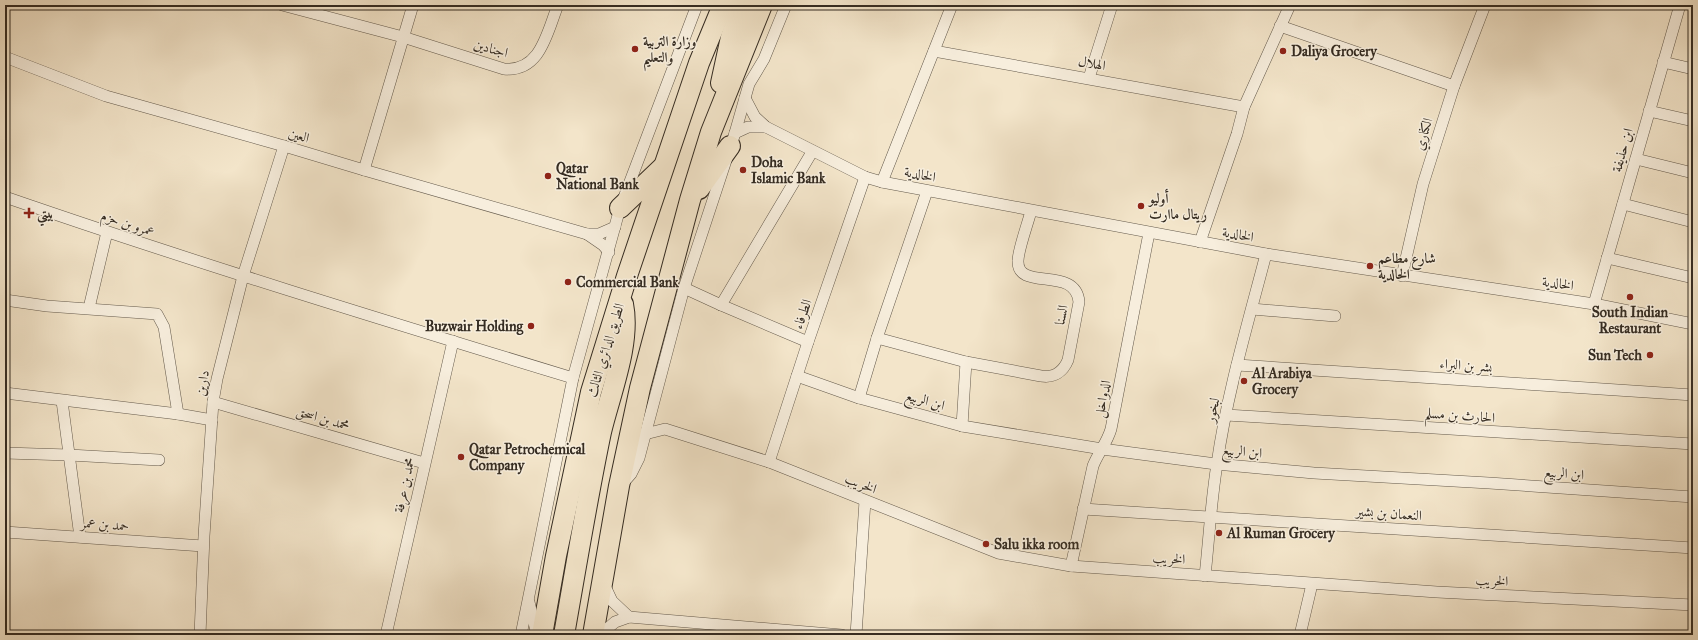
<svg xmlns="http://www.w3.org/2000/svg" width="1698" height="640" viewBox="0 0 1698 640" font-family="'IM FELL Great Primer',Amiri,serif">
<style>
.lines{fill:none;stroke-linecap:round;stroke-linejoin:round}
.street-casing{stroke:#645a4c;stroke-width:12}
.highway-casing{stroke:#352c22;stroke-width:22}
.street{stroke:#f7eedd;stroke-width:11}
.highway{stroke:#f3e5ca;stroke-width:20}
.poi-dot{fill:#8f2418;stroke:#f7eedd;stroke-width:1.5}
.labels{text-anchor:middle;stroke-width:3;stroke-linejoin:round;paint-order:stroke}
.poi-label{font-size:14px;font-weight:bold;fill:#352c22;stroke:#f7eedd;text-anchor:start}
.street-label{font-size:14px;fill:#352c22;stroke:#f7eedd}
</style>
<rect width="100%" height="100%" fill="#f3e5ca"/>
<filter id="stains"><feTurbulence type="fractalNoise" baseFrequency=".005" numOctaves="4"/><feColorMatrix values="0 0 0 0 .2 0 0 0 0 .09 0 0 0 0 .02 0 0 0 .5 -.17"/></filter>
<radialGradient id="worn" r=".72"><stop offset=".6" stop-color="#630" stop-opacity="0"/><stop offset="1" stop-color="#630" stop-opacity=".3"/></radialGradient>
<g class="lines">
<g class="street-casing">
<g id="street">
<path d="M282 5 403 37 504 69C541 72 547 32 558 5"/>
<polyline points="1280,26 1454,86"/>
<polyline points="934,51 1244,107"/>
<polyline points="5,57 106,96 284,146 364,170 587,234 599,234 615,227"/>
<polyline points="1663,62 1693,69"/>
<polyline points="1089,78 1112,5"/>
<polyline points="745,98 755,117 766,127 865,177 882,182 1266,254 1594,304 1693,324"/>
<polyline points="1649,111 1693,121"/>
<polyline points="735,133 748,127 766,127"/>
<polyline points="1636,159 1693,173"/>
<polyline points="364,170 413,5"/>
<polyline points="882,182 952,5"/>
<path d="M5 197C193 262 383 320 573 378"/>
<polyline points="1623,204 1693,222"/>
<polyline points="587,234 603,245 609,252"/>
<polyline points="1200,242 1237,134 1244,107 1290,5"/>
<polyline points="1607,258 1693,278"/>
<polyline points="1402,276 1423,184 1454,86 1485,5"/>
<polyline points="684,288 721,305 808,342"/>
<polyline points="5,300 47,306 157,314 164,327 178,414"/>
<polyline points="1594,304 1680,5"/>
<polyline points="721,305 812,152"/>
<polyline points="89,308 107,232"/>
<polyline points="1252,309 1335,316"/>
<path d="M877 338 966 362 1041 376C1054 378 1063 372 1068 360L1079 302C1076 265 1017 292 1018 261 1018 250 1028 223 1031 211"/>
<polyline points="1237,365 1693,395"/>
<polyline points="797,376 859,398 962,426 1102,449 1216,464 1314,473 1489,483 1693,497"/>
<polyline points="5,393 178,414 212,420"/>
<polyline points="859,398 877,338 927,191"/>
<polyline points="62,401 80,537"/>
<polyline points="213,402 424,463"/>
<polyline points="1226,415 1693,444"/>
<polyline points="962,426 966,362"/>
<polyline points="645,434 665,429 769,462 998,553 1071,566 1437,592 1693,605"/>
<polyline points="5,453 69,455 159,460"/>
<polyline points="769,462 808,342 865,177"/>
<polyline points="624,482 631,474 639,458 684,288 735,133 749,84 764,59 786,5"/>
<polyline points="1083,509 1693,548"/>
<polyline points="5,532 203,546"/>
<path d="M1071 566 1093 466C1098 453 1107 443 1111 429L1149 233"/>
<path d="M1205 576C1209 539 1211 501 1217 464 1227 393 1248 323 1266 254"/>
<polyline points="604,584 612,601 629,617"/>
<polyline points="529,602 537,635"/>
<polyline points="200,635 204,536 213,402 217,379 243,276 284,146"/>
<polyline points="386,635 453,341"/>
<polyline points="521,635 573,378 620,208 697,5"/>
<polyline points="600,635 615,622 629,617 842,635"/>
<polyline points="856,635 865,501"/>
<polyline points="1300,635 1312,584"/>
</g>
</g>
<g class="highway-casing">
<g id="highway">
<polyline points="721,83 731,37 742,5"/>
<polyline points="699,189 730,146"/>
<polyline points="620,208 662,168"/>
<polyline points="542,635 556,556 591,392 627,276 699,63 723,5"/>
<path d="M564 635C576 567 587 499 601 432 610 394 631 343 623 304"/>
<polyline points="593,635 619,486 640,388 690,200 711,132 762,5"/>
</g>
</g>
<use href="#street" class="street"/>
<use href="#highway" class="highway"/>
</g>
<g class="poi-dot">
<circle cx="635" cy="49" r="4"/>
<circle cx="1283" cy="51" r="4"/>
<circle cx="743" cy="170" r="4"/>
<circle cx="548" cy="176" r="4"/>
<circle cx="1141" cy="206" r="4"/>
<path d="M27 207h4v4h4v4h-4v4h-4v-4h-4v-4h4z"/>
<circle cx="1370" cy="266" r="4"/>
<circle cx="568" cy="282" r="4"/>
<circle cx="1630" cy="297" r="4"/>
<circle cx="531" cy="326" r="4"/>
<circle cx="1650" cy="355" r="4"/>
<circle cx="1244" cy="381" r="4"/>
<circle cx="461" cy="457" r="4"/>
<circle cx="1219" cy="533" r="4"/>
<circle cx="986" cy="544" r="4"/>
</g>
<g class="labels">
<g class="poi-label">
<text x="643" y="46">وزارة التربية<tspan x="643" dy="16">والتعليم</tspan></text>
<text x="1291" y="56">Daliya Grocery</text>
<text x="751" y="167">Doha<tspan x="751" dy="16">Islamic Bank</tspan></text>
<text x="556" y="173">Qatar<tspan x="556" dy="16">National Bank</tspan></text>
<text x="1149" y="203">أوليو<tspan x="1149" dy="16">ريتال ماارت</tspan></text>
<text x="37" y="218">بيتي</text>
<text x="1378" y="263">شارع مطاعم<tspan x="1378" dy="16">الخالدية</tspan></text>
<text x="576" y="287">Commercial Bank</text>
<text x="1630" y="317" text-anchor="middle">South Indian<tspan x="1630" dy="16">Restaurant</tspan></text>
<text x="523" y="331" text-anchor="end">Buzwair Holding</text>
<text x="1642" y="360" text-anchor="end">Sun Tech</text>
<text x="1252" y="378">Al Arabiya<tspan x="1252" dy="16">Grocery</tspan></text>
<text x="469" y="454">Qatar Petrochemical<tspan x="469" dy="16">Company</tspan></text>
<text x="1227" y="538">Al Ruman Grocery</text>
<text x="994" y="549">Salu ikka room</text>
</g>
<g class="street-label">
<text transform="translate(491 48) rotate(16)" y="5">اجنادين</text>
<text transform="translate(1092 63) rotate(10)" y="5">الهلال</text>
<text transform="translate(1423 134) rotate(-73)" y="5">الكناري</text>
<text transform="translate(299 135) rotate(17)" y="5">العين</text>
<text transform="translate(1622 150) rotate(-74)" y="5">ابن حذيفة</text>
<text transform="translate(920 174) rotate(11)" y="5">الخالدية</text>
<text transform="translate(128 223) rotate(18)" y="5">عمرو بن حزم</text>
<text transform="translate(1238 234) rotate(10)" y="5">الخالدية</text>
<text transform="translate(1558 283) rotate(8)" y="5">الخالدية</text>
<text transform="translate(802 314) rotate(-71)" y="5">الطرفاء</text>
<text transform="translate(1061 315) rotate(-79)" y="5">السنا</text>
<text transform="translate(605 350) rotate(-73)" y="5">الطريق الدائري الثالث</text>
<text transform="translate(1466 365) rotate(4)" y="5">بشر بن البراء</text>
<text transform="translate(202 383) rotate(-80)" y="5">دارين</text>
<text transform="translate(1102 399) rotate(-79)" y="5">الدواخل</text>
<text transform="translate(925 400) rotate(16)" y="5">ابن الربيع</text>
<text transform="translate(1212 410) rotate(-78)" y="5">لبخور</text>
<text transform="translate(1460 415) rotate(4)" y="5">الحارث بن مسلم</text>
<text transform="translate(323 418) rotate(16)" y="5">محمد بن اسحق</text>
<text transform="translate(1242 451) rotate(5)" y="5">ابن الربيع</text>
<text transform="translate(1564 473) rotate(4)" y="5">ابن الربيع</text>
<text transform="translate(861 483) rotate(22)" y="5">الخريب</text>
<text transform="translate(404 485) rotate(-78)" y="5">محمد بن عرفة</text>
<text transform="translate(1389 513) rotate(4)" y="5">النعمان بن بشير</text>
<text transform="translate(105 524) rotate(4)" y="5">حمد بن عمر</text>
<text transform="translate(1169 558) rotate(3)" y="5">الخريب</text>
<text transform="translate(1492 580) rotate(3)" y="5">الخريب</text>
</g>
</g>
<rect width="1698" height="640" fill="none" stroke="#f3e5ca" stroke-width="20"/>
<rect x="6" y="6" width="1686" height="628" fill="none" stroke="#352c22" stroke-width="2"/>
<rect x="10" y="10" width="1678" height="620" fill="none" stroke="#352c22"/>
<rect width="100%" height="100%" filter="url(#stains)"/>
<rect width="100%" height="100%" fill="url(#worn)"/>
</svg>
